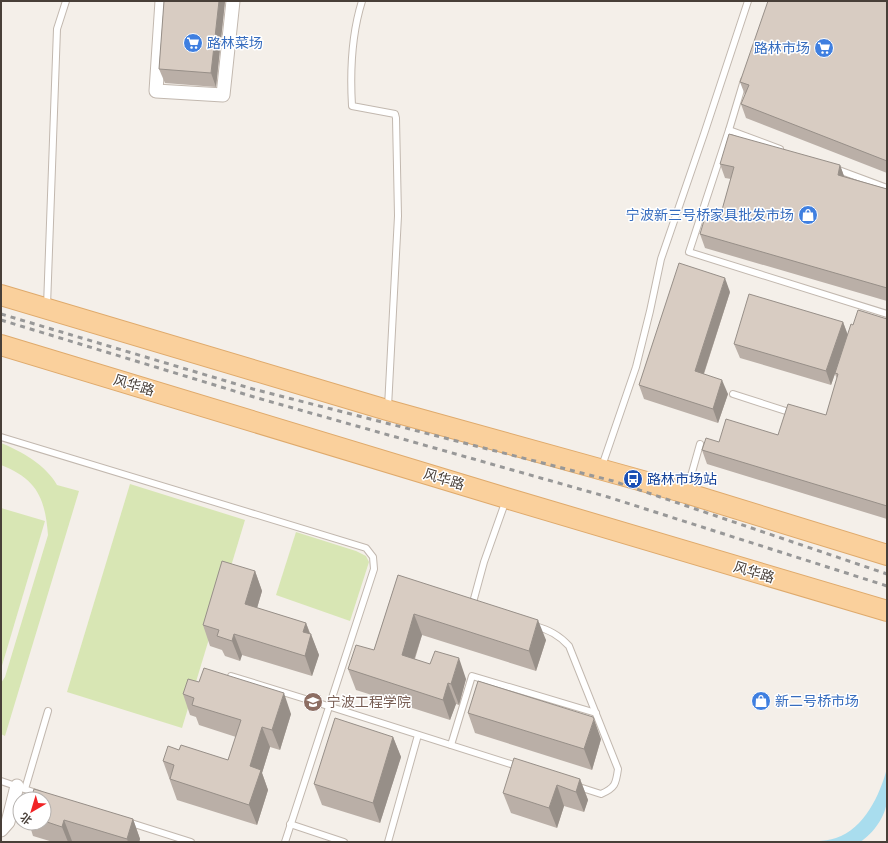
<svg xmlns="http://www.w3.org/2000/svg" width="888" height="843" viewBox="0 0 888 843" font-family="Helvetica,'Noto Sans SC',sans-serif">
<style>
.green{fill:#d8e6b4}
.water{fill:#a9ddee}
.lines{fill:none;stroke-linecap:round;stroke-linejoin:round}
.lane-casing{stroke:#c2b8af;stroke-width:8}
.street-casing{stroke:#c2b8af;stroke-width:15}
.primary-casing{stroke:#dfaa6c;stroke-width:22}
.lane{stroke:#fff;stroke-width:6}
.street{stroke:#fff;stroke-width:13}
.primary{stroke:#fad09c;stroke-width:20}
.rail{stroke:#989898;stroke-width:3;stroke-dasharray:5 5;stroke-linecap:butt}
.wall{fill:#baafa7}
.shaded-wall{fill:#978f88}
.building{fill:#d8ccc2;stroke:#978f88}
.labels{text-anchor:middle;stroke-width:3;stroke-linejoin:round;paint-order:stroke}
.shop-label{font-size:14px;fill:#366cbe;stroke:#fff;text-anchor:start}
.street-label{font-size:14px;fill:#483f38;stroke:#fff}
.transit-label{font-size:14px;fill:#164399;stroke:#fff;text-anchor:start}
.education-label{font-size:14px;fill:#785e54;stroke:#fff;text-anchor:start}
</style>
<rect width="100%" height="100%" fill="#f4efe9"/>
<g class="green">
<path d="M1 443C21 451 46 465 57 485L79 491 5 736 1 734V683L5 677 48 535C45 498 37 479 1 465Z"/>
<polygon points="130,484 245,520 182,728 67,692"/>
<polygon points="1,508 45,521 1,669"/>
<polygon points="296,532 356,551 366,556 369,562 350,621 276,595"/>
</g>
<path class="water" d="M887 768C887 778 888 789 887 800 886 816 873 834 860 842H798C810 841 824 842 836 838 864 829 880 795 887 768Z"/>
<g class="lines">
<g class="lane-casing">
<g id="lane">
<path d="M362 1C352 33 350 72 352 106L395 114 396 118 398 216 388 407"/>
<polyline points="729,130 744,80"/>
<polyline points="780,149 729,130 689,252 887,314"/>
<polyline points="836,169 887,188"/>
<polyline points="47,306 57,29 66,1"/>
<polyline points="733,394 792,413"/>
<polyline points="1,437 366,548 373,557 374,569 285,842"/>
<polyline points="602,466 636,367 650,311 661,259 704,134 748,1"/>
<polyline points="687,490 700,444"/>
<polyline points="471,606 472,606 484,562 506,500"/>
<path d="M535 626C549 630 559 635 569 646L618 769C616 784 615 788 601 794L576 786"/>
<polyline points="231,676 328,706 520,767"/>
<polyline points="451,745 472,676 596,713"/>
<polyline points="1,781 39,794"/>
<polyline points="25,789 48,711"/>
<polyline points="128,822 191,842"/>
<polyline points="290,824 344,842"/>
<polyline points="388,842 418,735"/>
</g>
</g>
<g class="street-casing">
<g id="street">
<polyline points="162,1 156,91 223,95 233,1"/>
<polyline points="1,830 8,822 17,786"/>
</g>
</g>
<g class="primary-casing">
<g id="primary">
<polyline points="1,295 387,410 686,493 887,555"/>
<polyline points="1,345 506,498 887,611"/>
</g>
</g>
<use href="#lane" class="lane"/>
<use href="#street" class="street"/>
<use href="#primary" class="primary"/>
<g class="rail">
<polyline points="1,314 253,389 613,481 887,574"/>
<polyline points="1,320 254,397 608,497 887,586"/>
</g>
</g>
<g class="wall">
<polygon points="164,1 225,1 216,87 165,83 159,69"/>
<polygon points="887,1 887,173 746,118 741,104 745,95 740,82"/>
<polygon points="720,164 840,165 844,176 887,189 887,301 705,248 700,234 720,217 731,179 725,178"/>
<polygon points="730,292 704,374 728,394 718,423 644,399 639,385"/>
<polygon points="887,319 887,519 707,464 702,450 719,442 778,435 826,415 837,379 835,374 831,385 740,358 734,344 843,322 848,335 853,325"/>
<polygon points="255,571 262,591 257,608 306,623 319,655 312,676 242,655 240,661 225,656 222,650 210,646 203,625"/>
<polygon points="398,575 546,640 536,671 422,635 415,659 466,679 459,705 456,704 450,720 356,690 348,669 374,650"/>
<polygon points="183,694 291,714 280,750 270,747 262,773 268,790 257,825 177,800 163,761 179,750 228,760 236,737 199,725 196,717 190,715"/>
<polygon points="468,713 601,739 592,770 475,733"/>
<polygon points="393,737 401,757 380,823 322,805 314,784"/>
<polygon points="580,779 588,800 584,812 564,806 557,828 511,813 503,793"/>
<polygon points="44,799 133,819 140,839 139,842 75,842 72,841 72,842 53,842 33,836 29,823 44,823"/>
</g>
<g class="shaded-wall">
<polygon points="219,1 225,1 216,87 211,73"/>
<polygon points="840,165 845,179 838,175"/>
<polygon points="725,278 730,292 700,385 695,371"/>
<polygon points="843,322 848,336 831,385 826,371"/>
<polygon points="722,380 728,394 718,423 713,409"/>
<polygon points="255,571 262,591 252,625 245,604"/>
<polygon points="414,614 422,635 409,675 402,655"/>
<polygon points="538,620 546,640 536,671 529,651"/>
<polygon points="306,623 311,637 311,634 319,655 312,676 305,656 303,632"/>
<polygon points="234,634 242,655 240,661 232,641"/>
<polygon points="459,658 466,679 459,705 451,684"/>
<polygon points="448,683 456,704 450,720 443,700"/>
<polygon points="284,693 291,714 280,750 272,730"/>
<polygon points="594,719 601,739 592,770 584,749"/>
<polygon points="262,727 270,747 262,773 268,790 257,825 249,805 250,766"/>
<polygon points="393,737 401,757 380,823 373,803"/>
<polygon points="580,779 588,800 584,812 576,792"/>
<polygon points="557,785 564,806 557,828 549,808"/>
<polygon points="133,819 140,839 139,842 128,842 127,839"/>
<polygon points="64,820 72,841 72,842 68,842 62,827"/>
</g>
<g class="building">
<polygon points="164,1 219,1 211,73 159,69"/>
<polygon points="768,1 887,1 887,161 741,104 749,85 740,82"/>
<polygon points="729,134 840,165 838,175 887,189 887,288 700,234 706,214 720,217 734,167 720,164"/>
<polygon points="679,263 725,278 695,371 722,380 713,409 639,385"/>
<polygon points="749,294 843,322 826,371 734,344"/>
<polygon points="858,310 887,319 887,506 702,450 706,438 719,442 726,419 778,435 788,404 826,415 838,374 835,373 851,324 853,325"/>
<polygon points="222,561 255,571 245,604 306,623 303,632 311,634 305,656 234,634 232,641 217,636 219,630 203,625"/>
<polygon points="398,575 538,620 529,651 414,614 402,655 430,664 435,651 459,658 451,684 448,683 443,700 348,669 356,645 374,650"/>
<polygon points="204,668 284,693 272,730 262,727 250,766 261,770 249,805 170,779 174,765 163,761 168,746 179,750 181,745 228,760 241,720 192,705 194,698 183,694 188,679 199,682"/>
<polygon points="478,681 593,717 594,719 584,749 468,713"/>
<polygon points="335,718 393,737 373,803 314,784"/>
<polygon points="514,758 580,779 576,792 557,785 549,808 503,793"/>
<polygon points="34,789 133,819 127,839 64,820 62,827 44,821 44,799 31,799"/>
</g>
<defs>
<g id="supermarket-disc" transform="scale(1)"><circle r="9.5" fill="#3f7fe0" stroke="#fff"/><path d="M-6-5.5h2.5l.6 2H6L4.5 2H-2.5L-4.4-4H-6ZM-1.5 3.2a1.3 1.3 0 1 0 .1 0ZM3 3.2a1.3 1.3 0 1 0 .1 0Z" fill="#fff"/></g>
<g id="shop-disc" transform="scale(1)"><circle r="9.5" fill="#3f7fe0" stroke="#fff"/><path d="M-5-2.5h2.3a2.7 3.5 0 0 1 5.4 0H5L5.5 6h-11ZM-1.5-2.5h3a1.5 2.3 0 0 0-3 0Z" fill="#fff"/></g>
<g id="bus-disc" transform="scale(1)"><circle r="9.5" fill="#1a4fb4" stroke="#fff"/><path d="M-5-6H5V4H4V6H2V4H-2V6H-4V4H-5ZM-3.5-4V0h7V-4ZM-3.5 1.2v1.5H-2V1.2ZM2 1.2v1.5H3.5V1.2Z" fill="#fff"/></g>
<g id="university-disc" transform="scale(1)"><circle r="9.5" fill="#8d6e63" stroke="#fff"/><path d="M0-5L7-2L0 1L-7-2ZM-4 1L0 2.5L4 1V4Q0 6-4 4Z" fill="#fff"/></g>
</defs>
<g fill-rule="evenodd">
<use href="#supermarket-disc" x="193" y="43"/>
<use href="#supermarket-disc" x="824" y="48"/>
<use href="#shop-disc" x="808" y="215"/>
<use href="#bus-disc" x="633" y="479"/>
<use href="#shop-disc" x="761" y="701"/>
<use href="#university-disc" x="313" y="702"/>
</g>
<g class="labels">
<g class="shop-label">
<text x="207" y="48">路林菜场</text>
<text x="810" y="53" text-anchor="end">路林市场</text>
<text x="794" y="220" text-anchor="end">宁波新三号桥家具批发市场</text>
<text x="775" y="706">新二号桥市场</text>
</g>
<g class="street-label">
<text transform="translate(134 385) rotate(17)" y="5">风华路</text>
<text transform="translate(444 479) rotate(17)" y="5">风华路</text>
<text transform="translate(754 572) rotate(17)" y="5">风华路</text>
</g>
<g class="transit-label">
<text x="647" y="484">路林市场站</text>
</g>
<g class="education-label">
<text x="327" y="707">宁波工程学院</text>
</g>
</g>
<rect width="888" height="843" fill="none" stroke="#483f38" stroke-width="4"/>
<g transform="translate(32 811) rotate(218)"><circle r="19" fill="#ffffff" stroke="#b6b2af"/>
<path d="M0-3L7 15L0 10L-7 15Z" fill="#f12325"/>
<text y="-6" font-size="11" font-weight="bold" text-anchor="middle" fill="#483f38">北</text>
</g>
</svg>
